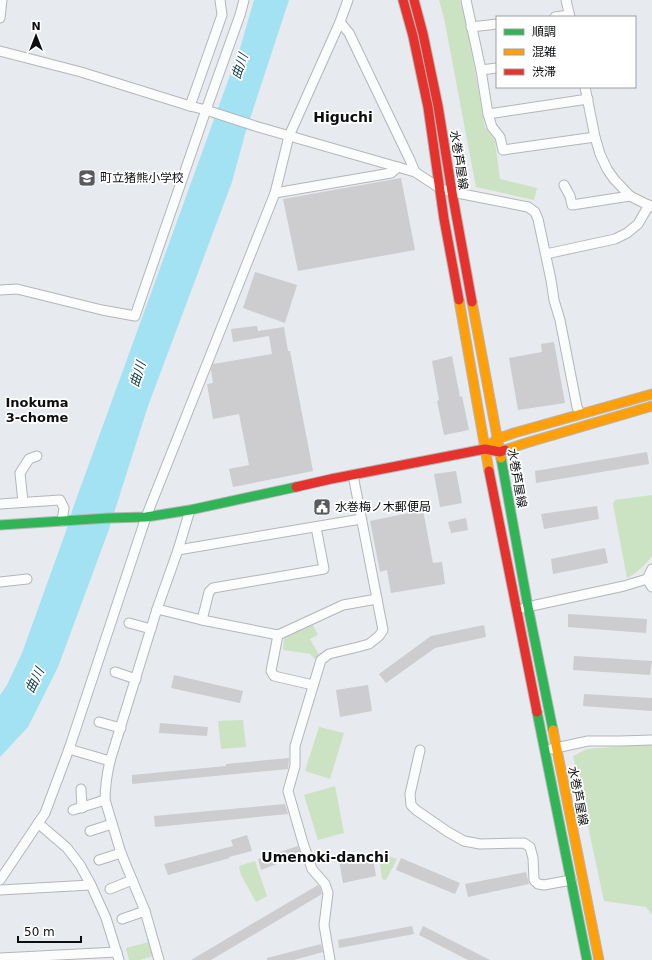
<svg xmlns="http://www.w3.org/2000/svg" width="652" height="960" viewBox="0 0 652 960" font-family="'DejaVu Sans','Noto Sans JP',sans-serif">
<style>
.green{fill:#cbe2c3}
.water{fill:#a2e2f2}
.building{fill:#cdcccf}
.lines{fill:none;stroke-linecap:round;stroke-linejoin:round}
.street-casing{stroke:#b3b6b9;stroke-width:11}
.fast-casing{stroke:#b3b6b9;stroke-width:11}
.slow-casing{stroke:#b3b6b9;stroke-width:11}
.jam-casing{stroke:#b3b6b9;stroke-width:11}
.street{stroke:#fbfcfc;stroke-width:9}
.fast{stroke:#30b455;stroke-width:9}
.slow{stroke:#ff9f0a;stroke-width:9}
.jam{stroke:#e5322d;stroke-width:9}
.labels{text-anchor:middle;stroke-width:3.5;stroke-linejoin:round;paint-order:stroke}
.street-label{font-size:12px;fill:#0b0d0f;stroke:#fff}
.poi-label{font-size:12px;fill:#0b0d0f;stroke:#fff;text-anchor:start}
.water-label{font-size:13px;font-style:italic;fill:#17414a;stroke:#fff}
.neighbourhood-label{font-size:13px;font-weight:bold;fill:#0b0d0f;stroke:#fff}
.quarter-label{font-size:14px;font-weight:bold;fill:#0b0d0f;stroke:#fff}
</style>
<rect width="100%" height="100%" fill="#e7eaee"/>
<g class="green">
<polygon points="439,0 460,0 468,32 485,127 495,141 500,179 537,188 534,200 476,187 444,18"/>
<path d="M652 495V556C645 565 637 573 627 578L613 504 615 500Z"/>
<polygon points="313,625 318,635 310,639 319,655 315,659 310,654 283,650 284,638"/>
<polygon points="243,720 246,747 221,749 218,721"/>
<polygon points="319,727 344,733 330,779 305,771"/>
<polygon points="652,744 652,915 646,907 604,901 573,756 587,749"/>
<polygon points="335,786 344,833 318,840 304,795"/>
<polygon points="388,856 397,859 386,880 382,879 379,857"/>
<polygon points="255,861 267,896 256,902 241,875 239,866"/>
<polygon points="149,942 153,956 140,960 129,960 126,948"/>
</g>
<polygon class="water" points="254,0 289,0 245,134 232,182 148,406 108,532 58,667 28,727 0,757 0,695 7,685 22,653 65,534 73,508 241,45"/>
<g class="building">
<polygon points="401,178 415,250 298,271 283,199"/>
<polygon points="255,272 297,285 285,323 243,308"/>
<polygon points="257,326 258,331 284,327 288,351 290,351 313,471 233,487 229,469 249,465 239,414 213,419 207,384 213,383 211,370 213,364 272,354 269,336 233,342 231,329"/>
<polygon points="554,342 565,403 518,410 509,358 542,352 541,344"/>
<polygon points="452,356 460,397 462,396 469,430 444,435 437,401 439,400 432,361"/>
<polygon points="647,452 649,464 536,483 535,471"/>
<polygon points="456,471 462,503 440,507 434,474"/>
<polygon points="597,506 599,519 544,529 541,514"/>
<polygon points="423,510 433,563 442,562 445,584 391,593 387,570 380,572 370,521"/>
<polygon points="466,518 468,530 451,533 448,522"/>
<polygon points="605,548 608,563 553,574 551,559"/>
<polygon points="568,614 647,619 646,633 568,627"/>
<polygon points="484,625 486,637 435,648 386,683 379,674 431,636"/>
<polygon points="574,656 652,661 650,675 573,670"/>
<polygon points="174,675 243,691 240,703 171,688"/>
<polygon points="368,685 372,711 340,717 336,690"/>
<polygon points="584,694 652,698 652,711 583,706"/>
<polygon points="160,723 208,727 207,736 159,733"/>
<polygon points="289,758 288,769 132,784 132,775 226,766 226,764"/>
<polygon points="285,804 288,814 155,827 154,816"/>
<polygon points="247,835 252,851 229,857 230,858 168,875 164,864 233,846 231,840"/>
<polygon points="298,846 301,855 261,870 258,859"/>
<polygon points="372,853 376,876 343,883 339,860"/>
<polygon points="401,858 460,883 455,894 396,870"/>
<polygon points="526,872 529,884 468,897 465,884"/>
<polygon points="318,885 320,887 322,894 211,960 191,960"/>
<polygon points="412,926 414,934 339,948 338,940"/>
<polygon points="423,926 490,960 468,960 419,935"/>
<polygon points="321,944 323,952 294,960 267,960 267,958"/>
</g>
<g class="lines">
<g class="street-casing">
<g id="street">
<polyline points="466,0 481,70 488,114 588,99"/>
<polyline points="566,0 570,17"/>
<polyline points="555,17 569,15"/>
<polyline points="0,18 2,0"/>
<polyline points="340,22 349,33 410,160 415,172"/>
<polyline points="471,27 497,24"/>
<polyline points="0,51 81,72 190,106 206,110 255,126 415,172 441,189 452,192 528,207 535,212 538,219 551,280 554,300 560,320 577,407 580,414"/>
<polyline points="481,70 497,68"/>
<polyline points="585,87 595,137 600,154 607,169 614,179 630,196 652,207"/>
<polyline points="190,106 222,15 220,0"/>
<polyline points="488,114 492,127 500,137 503,150 595,137"/>
<polyline points="564,185 570,196 572,205 630,196"/>
<polyline points="275,193 391,173 398,167"/>
<polyline points="546,254 615,239 627,233 638,224 649,205"/>
<polyline points="0,290 17,289 102,310 135,316 206,110 240,15 244,0"/>
<polyline points="23,502 20,473 29,459 37,456"/>
<polyline points="0,504 60,500 64,508 62,521"/>
<polyline points="178,550 361,519"/>
<polyline points="647,579 652,569"/>
<polyline points="0,582 27,579"/>
<polyline points="524,608 536,605 624,586 647,579 652,587"/>
<polyline points="157,609 202,620 278,635 343,605 377,599"/>
<polyline points="202,620 209,592 213,588 324,569 316,527"/>
<polyline points="129,623 151,629"/>
<polyline points="278,635 271,671 274,676 313,685"/>
<polyline points="115,672 136,679"/>
<polyline points="99,722 121,728"/>
<polyline points="69,749 110,761"/>
<polyline points="551,749 588,741 620,741 652,740"/>
<polyline points="420,750 410,794 411,805 416,810 448,832 464,841 480,844 524,843 530,847 533,858 534,880 538,884 544,885 571,880"/>
<polyline points="81,789 82,808"/>
<polyline points="73,810 105,800"/>
<polyline points="38,823 67,848 80,865 91,885 106,918 119,960"/>
<polyline points="90,831 112,824"/>
<polyline points="99,860 121,853"/>
<polyline points="0,880 45,813 69,749 146,517 275,193 289,136 340,22 348,0"/>
<polyline points="110,889 132,880"/>
<polyline points="0,890 91,885"/>
<polyline points="122,919 145,911"/>
<polyline points="0,958 117,952"/>
<path d="M159 960 145 911 121 853 105 800C105 786 107 774 110 761L157 609 178 550 190 510"/>
<polyline points="330,960 324,925 328,893 325,884 312,869 303,843 288,791 295,766 295,746 321,660 329,654 358,647 369,644 379,636 383,630 353,475"/>
</g>
</g>
<g class="fast-casing">
<g id="fast">
<polyline points="501,458 528,607 553,730"/>
<polyline points="0,525 109,518 146,517 190,510 296,487"/>
<polyline points="537,712 587,960"/>
</g>
</g>
<g class="slow-casing">
<g id="slow">
<polyline points="459,300 489,471"/>
<polyline points="472,302 501,458"/>
<polyline points="491,444 497,439 514,433 652,394"/>
<polyline points="505,450 526,443 652,406"/>
<polyline points="553,730 599,960"/>
</g>
</g>
<g class="jam-casing">
<g id="jam">
<polyline points="403,0 413,36 428,107 444,219 459,300"/>
<polyline points="414,0 423,34 438,106 452,192 472,302"/>
<polyline points="489,471 537,712"/>
<polyline points="296,487 331,479 485,449 500,452 505,450"/>
</g>
</g>
<use href="#street" class="street"/>
<use href="#fast" class="fast"/>
<use href="#slow" class="slow"/>
<use href="#jam" class="jam"/>
</g>
<defs>
<g id="school-square" transform="scale(0.9)"><rect x="-9" y="-9" width="18" height="18" rx="4" fill="#585a5d" stroke="#fff"/><path d="M0-5L7-2L0 1L-7-2ZM-4 1L0 2.5L4 1V4Q0 6-4 4Z" fill="#fff"/></g>
<g id="civic-square" transform="scale(0.9)"><rect x="-9" y="-9" width="18" height="18" rx="4" fill="#585a5d" stroke="#fff"/><path d="M-.6-6.5H3V-4.5H.6V-3L4-1V1h2V6H-6V1h2V-1L-.6-3ZM-1.2 2.5V6h2.4V2.5Z" fill="#fff"/></g>
</defs>
<g fill-rule="evenodd">
<use href="#school-square" x="87" y="178"/>
<use href="#civic-square" x="322" y="507"/>
</g>
<g class="labels">
<g class="street-label">
<text transform="translate(459 160) rotate(81)" y="4">水巻芦屋線</text>
<text transform="translate(517 478) rotate(80)" y="4">水巻芦屋線</text>
<text transform="translate(578 796) rotate(79)" y="4">水巻芦屋線</text>
</g>
<g class="poi-label">
<text x="100" y="182">町立猪熊小学校</text>
<text x="335" y="511">水巻梅ノ木郵便局</text>
</g>
<g class="water-label">
<text transform="translate(239 66) rotate(-71)" y="5">曲川</text>
<text transform="translate(137 374) rotate(-73)" y="5">曲川</text>
<text transform="translate(34 680) rotate(-64)" y="5">曲川</text>
</g>
<g class="neighbourhood-label">
<text x="37" y="407">Inokuma<tspan x="37" dy="15">3-chome</tspan></text>
</g>
<g class="quarter-label">
<text x="343" y="122">Higuchi</text>
<text x="325" y="862">Umenoki-danchi</text>
</g>
</g>
<rect x="496" y="16" width="140" height="72" fill="#ffffff" stroke="#9d9e9f"/>
<rect x="504" y="29" width="20" height="6" fill="#30b455" stroke="#9d9e9f"/>
<text x="532" y="36" font-size="12" fill="#0b0d0f">順調</text>
<rect x="504" y="49" width="20" height="6" fill="#ff9f0a" stroke="#9d9e9f"/>
<text x="532" y="56" font-size="12" fill="#0b0d0f">混雑</text>
<rect x="504" y="69" width="20" height="6" fill="#e5322d" stroke="#9d9e9f"/>
<text x="532" y="76" font-size="12" fill="#0b0d0f">渋滞</text>
<g transform="translate(36 36)" stroke="#ffffff" stroke-width="3" paint-order="stroke">
<path d="M0-3L7 15L0 10L-7 15Z" fill="#0b0d0f"/>
<text y="-6" font-size="11" font-weight="bold" text-anchor="middle" fill="#0b0d0f">N</text>
</g>
<path d="M18 936v6h63v-6" fill="none" stroke="#0b0d0f" stroke-width="2"/>
<text x="24" y="936" font-size="12" fill="#0b0d0f" stroke="#ffffff" stroke-width="3" paint-order="stroke">50 m</text>
</svg>
